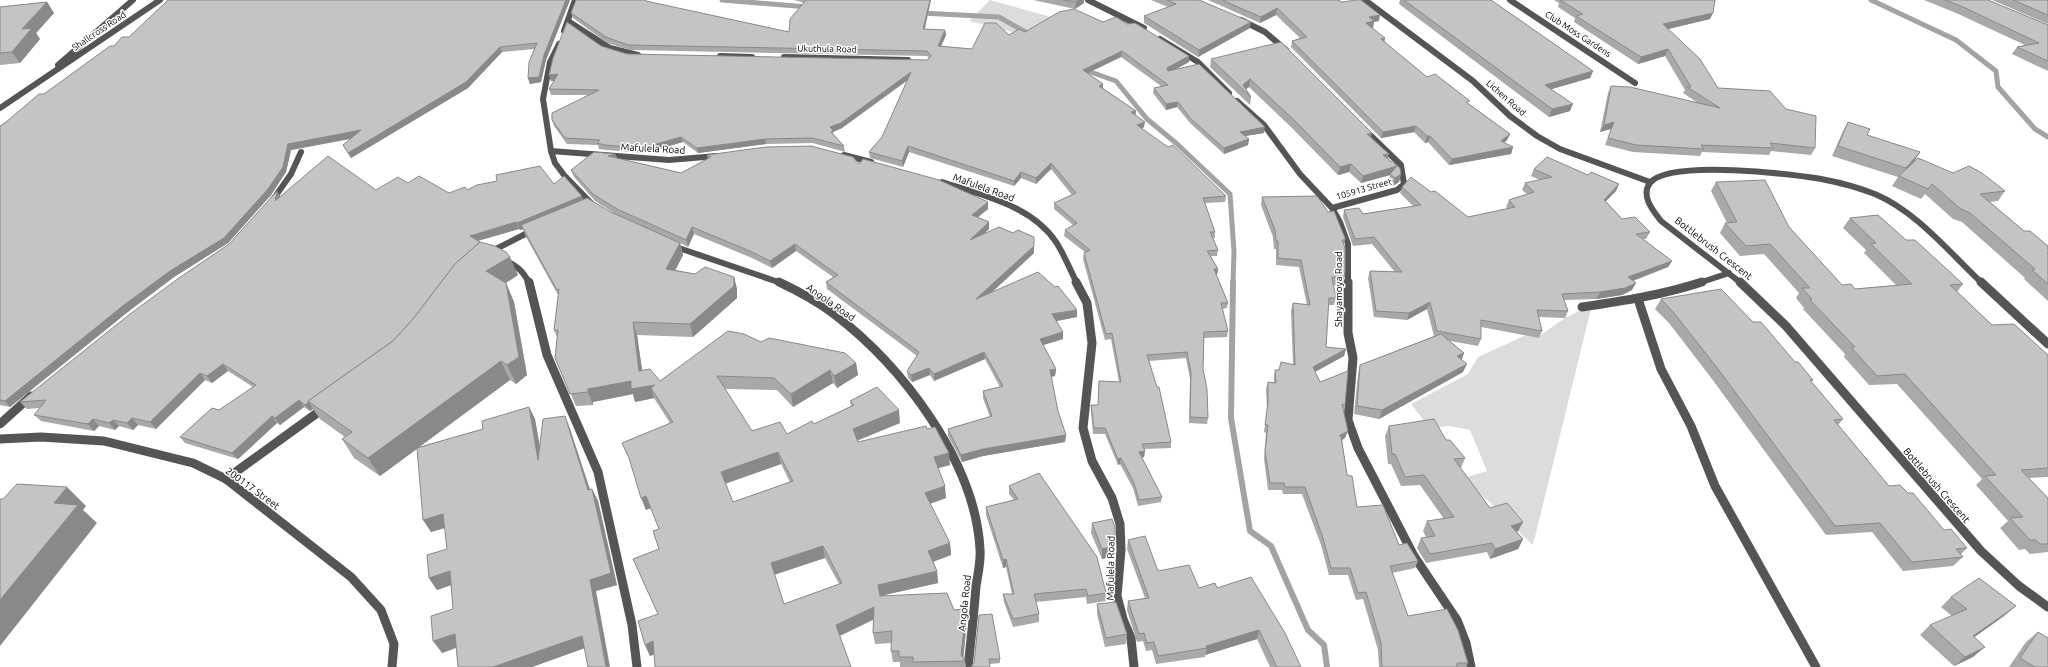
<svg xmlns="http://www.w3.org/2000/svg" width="2048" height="667" viewBox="0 0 2048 667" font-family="Ubuntu,sans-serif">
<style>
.green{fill:#dcdcdc}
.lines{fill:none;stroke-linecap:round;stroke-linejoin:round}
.stream-far1{stroke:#a3a3a3;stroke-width:5}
.stream{stroke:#a3a3a3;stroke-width:6}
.service-far1{stroke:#555;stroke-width:6}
.service{stroke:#555;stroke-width:9}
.minor-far1{stroke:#555;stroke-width:6}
.minor{stroke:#555;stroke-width:9}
.tertiary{stroke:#555;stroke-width:6}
.wall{fill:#a9a9a9;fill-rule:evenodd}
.shaded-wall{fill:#898989}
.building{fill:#c4c4c4;stroke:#898989;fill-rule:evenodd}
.labels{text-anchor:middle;stroke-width:3;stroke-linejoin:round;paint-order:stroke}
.far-street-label{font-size:9px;fill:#000;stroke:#fff}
.street-label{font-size:10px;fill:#000;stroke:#fff}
</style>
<rect width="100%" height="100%" fill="#fff"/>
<g class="green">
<polygon points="990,0 1051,17 1036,38 969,21"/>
<polygon points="1592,305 1533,545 1518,531 1502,512 1461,479 1487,471 1470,430 1449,426 1430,428 1411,404 1468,374 1478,357 1524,336 1538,337 1565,318"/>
</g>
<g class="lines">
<g class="stream-far1">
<polyline points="722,0 808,7"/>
<polyline points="1871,0 1956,40 1996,71 1998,87 2035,129 2048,137"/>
<polyline points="921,13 999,17 1029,34"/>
<polyline points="1085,70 1116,81 1147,119 1176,143 1230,194 1234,252 1233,283"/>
</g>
<polyline class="stream" points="1233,282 1231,418 1250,531 1271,546 1308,630 1324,645 1327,667"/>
<g class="service-far1">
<polyline points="488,253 535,229"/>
<path d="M503 259C515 265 523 270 529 283"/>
<polyline points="1699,283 1729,273"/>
</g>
<g class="service">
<polyline points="529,282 547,355 598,472 632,625 637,667"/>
<path d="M1582 307C1623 301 1662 295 1702 282"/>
<polyline points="0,439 41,437 104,441 193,463 226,479 351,577 381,610 394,644 392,667"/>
<polyline points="226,479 324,408"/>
</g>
<g class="minor-far1">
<polyline points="1088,0 1144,28"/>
<polyline points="1365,0 1473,81 1510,116 1537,136 1560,149 1650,182"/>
<polyline points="1510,0 1635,83"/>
<polyline points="1241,20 1265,32 1286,50"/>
<polyline points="568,21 610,48 638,55"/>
<polyline points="564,31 575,0"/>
<polyline points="1160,39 1198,62 1229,93"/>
<polyline points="559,44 550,62 543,99 551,151 555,163 564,175 593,205"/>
<polyline points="720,56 752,57"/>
<polyline points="784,57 908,60"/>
<polyline points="1237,101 1264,125 1300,174 1332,208 1340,222 1348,244 1348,283"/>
<polyline points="551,151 669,160 717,156"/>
<polyline points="844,155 871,162"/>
<path d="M942 182C981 195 1031 205 1056 242 1064 254 1070 270 1077 283"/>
<polyline points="272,201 291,174 301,152"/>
<polyline points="1332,208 1397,190 1404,184 1401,165 1364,129"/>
<polyline points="673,246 781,283"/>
<path d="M1741 283 1661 221C1654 212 1640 196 1650 183 1669 159 1796 174 1826 180 1842 183 1859 188 1875 194 1917 212 1949 252 1982 283"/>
</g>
<g class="minor">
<path d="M779 282C798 291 817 301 834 314 902 366 975 461 980 549 981 561 978 574 976 586 974 613 971 640 968 667"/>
<polyline points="1076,282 1087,303 1092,343 1083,428 1092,461 1112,498 1120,524 1121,550 1117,596 1123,619 1131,638 1134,667"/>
<polyline points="1348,282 1348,333 1353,358 1348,420 1358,448 1414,556 1457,620 1466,643 1471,667"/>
<polyline points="1740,282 1786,326 1981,551 2019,586 2048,607"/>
<polyline points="1981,282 2048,344"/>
<polyline points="1638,299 1661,369 1691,426 1715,486 1816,667"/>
<polyline points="0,424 31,396"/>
</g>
<g class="tertiary">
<polyline points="58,65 133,0"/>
<polyline points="0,108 160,0"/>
</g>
</g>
<g class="wall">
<polygon points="570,0 546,60 541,82 530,84 528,78 534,49 502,52 468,88 351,158 343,145 351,139 291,150 286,172 271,195 228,243 174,277 129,311 10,407 0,405 0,126 44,94 114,46"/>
<polygon points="794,0 931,0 925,29 945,30 946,35 941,46 972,49 1009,35 1025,32 1103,22 1127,24 1189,56 1189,62 1174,70 1264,133 1245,136 1249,139 1248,145 1224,154 1190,123 1177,107 1166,110 1153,93 1154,88 1161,86 1121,57 1087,73 1103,84 1103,88 1136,111 1135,115 1144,127 1142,129 1226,196 1225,202 1205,203 1215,232 1215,238 1213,238 1218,250 1217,256 1211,256 1218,269 1217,275 1216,275 1228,303 1227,308 1222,309 1228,331 1227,337 1204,338 1203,369 1208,418 1207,424 1189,423 1190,379 1186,358 1149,361 1171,442 1171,448 1144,449 1145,451 1144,457 1142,458 1162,497 1161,502 1138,506 1133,488 1120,464 1118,465 1105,434 1093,434 1091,411 1091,405 1098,405 1119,382 1111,339 1105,340 1083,259 1084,253 1085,252 1064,236 1065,230 1073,225 1054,209 1054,203 1072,195 1051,169 1036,184 1021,178 1014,186 909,152 903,167 870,158 869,152 882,137 907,81 842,128 833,132 833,134 844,146 845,152 813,143 766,144 698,153 683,142 644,153 607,150 599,149 598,145 567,144 554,126 552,120 587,95 551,95 549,89 554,81 551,81 549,75 601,46 627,54 927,60 929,58 927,56 630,50 607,43 573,18 571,13 648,2 789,32 804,3"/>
<polygon points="1033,0 1084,0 1084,3 1075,9"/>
<polygon points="1151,0 1199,0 1250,28 1198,57 1144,23 1144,16 1168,7"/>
<polygon points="1208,0 1338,0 1342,2 1379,21 1374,22 1372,28 1384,42 1427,77 1469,104 1510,134 1507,140 1504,143 1513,147 1511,154 1449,165 1428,142 1425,143 1414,132 1381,138 1291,47 1292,41 1300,38 1276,15 1260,23"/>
<polygon points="1400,0 1491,0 1593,71 1590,78 1551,89 1570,111 1549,117 1399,4"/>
<polygon points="1554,0 1715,0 1710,19 1668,29 1718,88 1815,148 1811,155 1771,151 1769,155 1702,152 1700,156 1633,152 1605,145 1611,129 1600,132 1608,93 1611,86 1698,103 1683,93 1685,90 1665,56 1638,64 1574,22 1575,18 1558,7 1559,3"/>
<polygon points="1924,0 1988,0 2048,25 2048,71 2012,54 2017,47 2025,45 1956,13"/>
<polygon points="1992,0 2048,0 2048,24"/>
<polygon points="47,2 54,13 36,33 40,39 20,63 0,65 0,7"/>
<polygon points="1211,59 1371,137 1401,174 1399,182 1393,186 1388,181 1390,175 1361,183 1349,172 1338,175 1292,128 1249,87 1246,89 1251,97 1250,105 1210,67"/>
<polygon points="1848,122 1867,135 1914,162 1953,173 2005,191 1998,201 1990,202 2024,231 2048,246 2048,301 2024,279 2025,278 1962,222 1953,219 1925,194 1921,199 1892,186 1898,177 1832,156 1843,131"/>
<path d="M615 154 617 158 681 173 708 159 707 155 859 164 988 209 978 217 989 222V229L984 234 1034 253 991 293 1077 310V317L1056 321 1063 339 1043 345 1056 369 1055 376 1051 377 1058 411 1066 435 1065 442 983 456 962 462 948 436V429L990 417 983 398V391L1000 387 985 359 934 381 930 375 912 382 908 378 907 371 917 356 827 289 826 282 833 277 796 251 772 268 752 258 694 234 688 247 680 243 683 255 675 270 695 274 734 277 737 289V298L693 337 637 335 642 370 660 381 761 342 856 363 858 375 837 388 833 383 793 407 777 390 725 389 752 431 787 434 814 424 851 406 850 401 900 423 857 441 858 442 950 465 938 468 946 498 930 504 950 543 951 555 933 562 937 571 938 583 884 595 954 610 966 609 967 621 963 658 965 661 966 667H900V662H893L891 651 892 643 875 644 873 633V620L840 636 654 654 650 656 645 645 658 614 633 559 659 549V529L651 508 646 510 631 462 622 443 670 423 654 398 635 402 633 394 593 402V405L576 406 555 358 557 337 554 330 558 295 526 237 523 229 520 230 519 229 478 241 518 275 506 283 514 302 527 375 516 384 510 380 419 447 483 429 529 407 535 419 540 447 565 416 570 429 590 490 592 489 598 501 617 585 596 591 584 648 532 667H458L456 648 442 653 453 609 451 585 437 590 429 578 447 549 445 528 431 532 417 449 380 476 354 458 342 439 345 437 320 419 313 409 310 411 304 407 280 425 277 423 238 459 185 443 180 437 219 410 253 387 228 371 212 383 205 380 156 429 138 425 133 430 119 426 115 430 99 426 94 431 41 421 34 415 40 408 27 409 20 402 229 244 277 191 280 196 376 190 408 183 449 193 467 190 554 184 583 200 619 216 595 201 574 177 571 170ZM781 464 790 482 733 502 725 484ZM825 558 839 584 784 604 774 574Z"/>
<polygon points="1534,169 1588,175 1619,184 1616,191 1606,201 1622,219 1650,232 1646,239 1643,239 1672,261 1668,267 1633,281 1632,290 1622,295 1596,299 1564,300 1568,311 1565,318 1539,317 1542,331 1539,338 1481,327 1481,339 1478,346 1450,341 1464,353 1461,359 1463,372 1379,419 1354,414 1358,374 1360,365 1434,336 1427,309 1407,320 1374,317 1368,278 1370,271 1395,272 1372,244 1353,246 1343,217 1344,210 1363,214 1413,206 1400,193 1402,187 1431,192 1468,217 1508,209 1506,207 1509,200 1527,194 1522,190 1525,183 1540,180 1531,176"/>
<polygon points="1716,182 1789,227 1842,285 1855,289 1896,285 1864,253 1866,250 1843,228 1850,218 1906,240 1963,284 1957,292 1992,325 2048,355 2048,477 2029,478 2048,498 2048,552 2030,554 2025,549 2019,550 2000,528 2008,521 1976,485 1982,479 1897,384 1869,385 1844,357 1845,354 1803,309 1804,308 1796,298 1799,293 1764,254 1740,256 1720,233 1725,223 1727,223 1711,191"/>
<polygon points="1262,197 1345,240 1344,244 1344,278 1342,286 1333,285 1336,298 1334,305 1328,305 1326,347 1346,349 1344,356 1315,372 1320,382 1345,405 1343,410 1345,438 1342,440 1347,475 1357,507 1418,561 1415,568 1392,573 1408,616 1468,663 1466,667 1379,667 1378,650 1363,599 1356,600 1348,575 1329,575 1321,545 1302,494 1283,494 1282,490 1268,490 1264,459 1266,433 1264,432 1267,410 1266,389 1268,382 1274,383 1274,377 1275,370 1279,370 1293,365 1291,311 1293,303 1307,305 1299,267 1276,265 1276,249 1274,249 1273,237 1261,205"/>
<polygon points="1661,299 1753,322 1813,380 1811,382 1843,419 1838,425 1889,486 1908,493 1944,530 1967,548 1961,554 1963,557 1953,566 1903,571 1872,532 1826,535 1712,379 1669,323 1655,309"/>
<polygon points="1389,426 1446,440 1465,458 1461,468 1460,468 1490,508 1523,522 1518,531 1517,532 1523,539 1518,549 1490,559 1487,552 1426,563 1417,548 1421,538 1426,537 1423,531 1427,521 1444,519 1420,485 1401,486 1391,464 1388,464 1385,436"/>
<polygon points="1009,486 1106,593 1106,601 1087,604 1086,597 1036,602 1039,614 1039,622 1013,627 1004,602 1003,594 1012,594 1006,567 1003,568 986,515 986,507 1014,500 1009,494"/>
<polygon points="1092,523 1114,556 1102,559 1091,533"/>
<polygon points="1128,540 1158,571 1199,588 1217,588 1301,667 1270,667 1257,639 1205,655 1205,657 1156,664 1152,650 1146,651 1143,641 1137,642 1127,610 1128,601 1145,598 1127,549"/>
<polygon points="1951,597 2004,616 1974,637 1973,657 1954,666 1920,635 1930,625 1952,616 1941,607"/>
<polygon points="1097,604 1127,634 1126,644 1105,647 1097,614"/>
<polygon points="979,615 1000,659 1000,663 990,664 974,663"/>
<polygon points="2038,632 2048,667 2009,667 2026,642"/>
</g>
<g class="shaded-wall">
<polygon points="566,0 570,0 546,60 541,82 530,84 528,78 544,55"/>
<polygon points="930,0 931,0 923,34 923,29"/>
<polygon points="1079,0 1084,0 1084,3 1075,9 1076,2"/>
<polygon points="47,2 54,13 36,33 40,39 20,63 12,52 22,29"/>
<polygon points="1277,8 1276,15 1260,23 1261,17"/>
<polygon points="1713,13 1710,19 1660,31 1663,24"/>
<polygon points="1380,15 1379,21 1374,22 1373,28 1365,30 1369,17"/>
<polygon points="1251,22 1250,28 1198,57 1199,50"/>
<polygon points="945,30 946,35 939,51 938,46"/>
<polygon points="1385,38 1384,44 1381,39"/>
<polygon points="500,47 502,52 468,88 351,158 348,153"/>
<polygon points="1668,49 1665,56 1638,64 1641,57"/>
<polygon points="1122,51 1121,57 1082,76 1083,70"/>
<polygon points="1189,56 1189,62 1167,74 1167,68"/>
<polygon points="1593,71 1590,78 1542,92 1545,85"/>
<polygon points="911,72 911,77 842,128 833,132 833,136 832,137 830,127"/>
<polygon points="558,74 560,80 551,81 549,75"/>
<polygon points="1250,79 1249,87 1244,91 1243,85"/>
<polygon points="1103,84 1103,90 1099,86"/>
<polygon points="1178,102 1177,107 1166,110 1166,104"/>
<polygon points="1573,104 1570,111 1549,117 1552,109"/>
<polygon points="1136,111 1135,117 1131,112"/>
<polygon points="1145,122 1144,127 1136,131 1137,125"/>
<polygon points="1614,122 1611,129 1600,132 1604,125"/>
<polygon points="1416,126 1414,132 1381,138 1383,132"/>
<polygon points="1265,127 1264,133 1239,137 1240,132"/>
<polygon points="361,130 363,136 291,150 286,172 271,195 228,243 174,277 129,311 10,407 5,401 288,144"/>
<polygon points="1372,133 1370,141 1367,134"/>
<polygon points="1510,134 1507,140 1498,148 1501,141"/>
<polygon points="1427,136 1430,136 1428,142 1425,143"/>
<polygon points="681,137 683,142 644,153 642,148"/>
<polygon points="765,139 766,144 698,153 697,148"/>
<polygon points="1249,139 1248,145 1224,154 1224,148"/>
<polygon points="908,146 909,152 903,167 902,161"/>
<polygon points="1513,147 1511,154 1449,165 1452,159"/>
<polygon points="1920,152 1914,162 1900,178 1906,168"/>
<polygon points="615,154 618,161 608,156"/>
<polygon points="1389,154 1387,161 1383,155"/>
<polygon points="1051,163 1051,169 1036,184 1036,178"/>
<polygon points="1351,164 1349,172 1338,175 1340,167"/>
<polygon points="1397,166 1390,175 1361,183 1363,176"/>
<polygon points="1021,172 1021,178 1014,186 1014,181"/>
<polygon points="1401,174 1399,182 1393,186 1395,178"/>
<polygon points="1619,184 1616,191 1601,206 1604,200"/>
<polygon points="277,191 281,198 275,201"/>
<polygon points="582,196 584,203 521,225 523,229 520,230 517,223"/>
<polygon points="988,202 988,209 972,222 972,215"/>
<polygon points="516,222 519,229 473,242 470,236"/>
<polygon points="989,222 989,229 970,247 970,240"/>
<polygon points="692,227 694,234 688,247 686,240"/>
<polygon points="680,243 683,255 670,281 666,269"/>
<polygon points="795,244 796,251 772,268 770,261"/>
<polygon points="1034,246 1034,253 977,306 976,299"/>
<polygon points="510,257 518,275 494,290 486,271"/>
<polygon points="1672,261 1668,267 1624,284 1628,277"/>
<polygon points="1214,269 1218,269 1217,275 1213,275"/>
<polygon points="734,277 737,289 737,298 693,337 690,324"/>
<polygon points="506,283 514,302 527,375 516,384 507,365"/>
<polygon points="1636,283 1632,290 1622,295 1596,299 1600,292"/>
<polygon points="1430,302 1427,309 1407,320 1409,313"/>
<polygon points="1077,310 1077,317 1052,322 1052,314"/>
<polygon points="633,322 637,335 644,383 639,371"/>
<polygon points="1063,332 1063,339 1040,346 1040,339"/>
<polygon points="1346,349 1344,356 1311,374 1313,367"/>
<polygon points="984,352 985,359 934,381 934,374"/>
<polygon points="1464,353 1461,362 1457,356"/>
<polygon points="501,361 510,380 380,476 368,458"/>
<polygon points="856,363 858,375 837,388 834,376"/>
<polygon points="223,364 228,371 212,383 207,376"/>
<polygon points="1467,364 1463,372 1379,419 1382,410"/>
<polygon points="929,368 930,375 912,382 911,375"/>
<polygon points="1056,369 1055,376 1050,377 1050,370"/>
<polygon points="830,370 833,383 793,407 791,394"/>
<polygon points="200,373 205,380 156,429 150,422"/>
<polygon points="631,381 655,385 651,388 654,398 635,402 633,394 593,402 593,405 588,392 588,389"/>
<polygon points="299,400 304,407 280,425 275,418"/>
<polygon points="309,402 313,409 310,411 305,405"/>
<polygon points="529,407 535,419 544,472 538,460"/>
<polygon points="899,410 900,423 855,441 853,429"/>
<polygon points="272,416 277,423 238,459 232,453"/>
<polygon points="565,416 570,429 594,502 588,490"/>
<polygon points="132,418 138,425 133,430 127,423"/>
<polygon points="93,419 99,426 94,431 88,424"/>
<polygon points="113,420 119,426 115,430 109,423"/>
<polygon points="1348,431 1345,438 1337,443 1339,436"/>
<polygon points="1066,435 1065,442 983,456 962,462 961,455 983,449"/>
<polygon points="1145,451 1144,457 1138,458 1139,452"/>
<polygon points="778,452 781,464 724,484 721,472"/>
<polygon points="949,453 950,465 935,469 934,457"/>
<polygon points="1121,458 1120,464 1118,465 1118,459"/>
<polygon points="945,486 946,498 926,505 925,493"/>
<polygon points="67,487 86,506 83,510 97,523 0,646 0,600 54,503"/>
<polygon points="592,489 598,501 617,585 596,591 610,667 606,667 590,580"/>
<polygon points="646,496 651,508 646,510 641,498"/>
<polygon points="443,514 451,526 431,532 423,520"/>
<polygon points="1523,522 1518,531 1506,535 1511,526"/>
<polygon points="1523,539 1518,549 1490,559 1495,549"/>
<polygon points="950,543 951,555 929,563 928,551"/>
<polygon points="823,546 825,558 774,575 771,563"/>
<polygon points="1115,546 1114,556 1102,559 1102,549"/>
<polygon points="1006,559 1006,567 1003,568 1003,560"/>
<polygon points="450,571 457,583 437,590 429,578"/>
<polygon points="937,571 938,583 880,596 882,607 878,585"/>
<polygon points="2016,606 2004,616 1962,646 1973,636"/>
<polygon points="874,607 876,618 839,636 836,625"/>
<polygon points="966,609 967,621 963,661 961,655"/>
<polygon points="1259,630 1257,639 1205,655 1207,648 1206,646"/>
<polygon points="455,634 463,645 442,653 433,641"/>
<polygon points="582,636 588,647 532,667 493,667"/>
<polygon points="653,641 658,653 650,656 645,645"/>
<polygon points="1985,647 1973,657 1954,666 1965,657"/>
</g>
<g class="building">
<polygon points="168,0 566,0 544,55 539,77 528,78 529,62 537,43 500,47 466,82 348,153 343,145 361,130 288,144 283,167 268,189 224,238 170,271 124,305 5,401 0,400 0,126 5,123 39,94 44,94 110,46 114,46 122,37 129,37"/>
<polygon points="576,0 646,0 646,1 789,32 790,19 806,0 930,0 923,29 945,30 938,46 972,49 985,23 996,23 1009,35 1019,29 1025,32 1059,12 1074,9 1103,22 1116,17 1127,24 1135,23 1189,56 1167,68 1168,71 1199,64 1265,127 1240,132 1249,139 1224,148 1190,118 1178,102 1166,104 1154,88 1168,85 1122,51 1083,70 1103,84 1099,86 1136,111 1131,112 1145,122 1137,125 1168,147 1173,145 1226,196 1203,198 1215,232 1210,232 1218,250 1207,251 1218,269 1214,269 1228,303 1221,303 1228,331 1204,332 1203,369 1207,389 1208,418 1190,417 1191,373 1187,352 1147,355 1157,387 1159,387 1171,442 1142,444 1145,451 1139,452 1162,497 1139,500 1134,483 1121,458 1118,459 1105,428 1094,428 1091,405 1098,405 1099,381 1121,382 1112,333 1106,334 1084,253 1090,250 1065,230 1077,223 1054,203 1076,193 1051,163 1036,178 1021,172 1014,181 908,146 902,161 869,152 882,137 911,72 841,123 830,127 833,130 831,132 844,146 812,138 765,139 697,148 681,137 642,148 605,145 597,143 600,140 565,138 552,120 552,113 599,90 549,89 558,74 549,75 553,58 567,22 601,46 627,54 927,60 931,56 927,51 628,45 606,37 571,13"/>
<polygon points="1063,0 1079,0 1076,2"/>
<polygon points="1167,0 1199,0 1251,22 1199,50 1144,16 1176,4"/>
<polygon points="1222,0 1338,0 1342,2 1356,0 1361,0 1380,15 1369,17 1374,21 1366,23 1385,38 1381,39 1427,77 1435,74 1470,101 1466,102 1510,134 1501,141 1513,147 1452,159 1430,136 1427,136 1416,126 1383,132 1292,41 1307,37 1277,8 1261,17"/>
<polygon points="1404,0 1491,0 1593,71 1545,85 1573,104 1552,109"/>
<polygon points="1560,0 1715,0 1713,13 1663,24 1700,59 1718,88 1770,91 1786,109 1816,116 1815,148 1770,143 1773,148 1701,145 1704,149 1636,145 1608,138 1614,122 1604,125 1611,86 1630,87 1720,108 1687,87 1691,87 1668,49 1641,57 1576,16 1583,14"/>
<polygon points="1945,0 1988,0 2048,25 2048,61 2017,47 2039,43 1961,6"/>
<polygon points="2013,0 2048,0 2048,15"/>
<polygon points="47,2 22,29 32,28 12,52 0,53 0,7"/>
<polygon points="1281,42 1372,133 1367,134 1389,154 1383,155 1400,168 1401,174 1395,178 1390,174 1397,166 1363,176 1351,164 1340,167 1294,120 1250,79 1243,85 1251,97 1211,59"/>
<polygon points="1848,122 1870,129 1867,135 1920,152 1906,168 1838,146"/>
<polygon points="811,146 853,157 859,164 863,159 939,180 988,202 972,215 989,222 970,240 999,227 1013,233 1018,230 1034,237 1034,246 976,299 1038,272 1055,287 1058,286 1077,310 1052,314 1063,332 1040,339 1056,369 1050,370 1058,411 1066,435 983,449 961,455 948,429 992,416 983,391 1003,386 984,352 934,374 929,368 911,375 907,371 919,352 826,282 838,275 795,244 770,261 750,251 692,227 686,240 617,209 593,194 571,170 594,152 615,154 608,156 681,173 711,157 707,155 766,147"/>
<polygon points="328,156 376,190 398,177 408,183 419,176 449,193 465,187 467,190 477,185 497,181 496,175 540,166 554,184 564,176 582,196 517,223 516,222 470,236 480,242 455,264 413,319 393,341 308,401 309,402 305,405 299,400 275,418 272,416 232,453 180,437 212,408 219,410 256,385 223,364 207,376 200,373 150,422 132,418 127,423 113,420 109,423 93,419 88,424 34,415 46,400 20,402 130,314 179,278 229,244 277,191 275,201"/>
<polygon points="1547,157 1588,175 1591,172 1619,184 1604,200 1622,219 1635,217 1650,232 1636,234 1672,261 1628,277 1636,283 1625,288 1600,292 1562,294 1568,311 1537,310 1542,331 1481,320 1481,339 1437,331 1430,302 1409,313 1376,311 1370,271 1402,272 1374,237 1355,239 1344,210 1359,208 1363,214 1421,205 1402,187 1411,177 1431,192 1435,191 1468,217 1515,207 1509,200 1534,192 1525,183 1552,177 1534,169"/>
<polygon points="1918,158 1953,173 1969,166 1982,173 2005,191 1980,194 2024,231 2030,231 2048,246 2048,253 2047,253 2048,254 2048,284 2032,270 2035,269 1970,213 1961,209 1932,184 1928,189 1899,176"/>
<polygon points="1765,180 1789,227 1842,285 1851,284 1855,289 1912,284 1871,244 1876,243 1850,218 1878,215 1906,240 1915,240 1963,284 1950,285 1992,325 2014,324 2048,355 2048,468 2021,470 2048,498 2048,544 2040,544 2036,540 2030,540 2010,518 2023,517 1985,476 1996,475 1905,374 1877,376 1851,347 1855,347 1810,300 1812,299 1802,288 1810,288 1770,244 1746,246 1725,223 1737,222 1716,182"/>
<polygon points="1317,196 1328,212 1334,211 1345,238 1345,240 1342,240 1345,248 1345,271 1344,278 1332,277 1336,298 1329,298 1326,347 1346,349 1313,367 1320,382 1348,371 1345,405 1342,404 1348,431 1339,436 1341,436 1347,475 1352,476 1357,507 1383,505 1399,545 1407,543 1418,561 1390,566 1408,616 1447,609 1458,630 1468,663 1457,663 1457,667 1382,667 1381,643 1366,592 1358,593 1350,568 1331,568 1323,538 1305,487 1285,487 1284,483 1270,483 1265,451 1268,425 1265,425 1268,402 1268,382 1276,383 1275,370 1279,370 1281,362 1295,365 1293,303 1310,305 1301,260 1278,258 1278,241 1276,241 1275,230 1262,197"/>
<path d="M587 198 611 212 680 243 666 269 695 274 705 267 734 277V286L690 324 633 322 639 371 650 369 660 381 728 331 744 334 761 342 769 338 845 353 856 363 834 376 830 370 791 394 774 378 717 376 752 431 780 422 787 434 812 421 814 424 854 405 850 401 877 387 899 410 853 429 858 442 926 426 927 429 935 427 949 453 934 457 945 486 925 493 950 543 928 551 937 571 878 585 880 596 947 593 954 610 966 609 961 655 965 661 913 662V657H899V651H891L892 631 873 633 874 607 836 625 851 667H655L653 641 645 645 638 621 658 614 633 559 659 549 653 531 659 529 646 496 641 498 629 458 622 443 673 422 651 388 655 385 631 389V381L588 389V392L570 394 555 358 558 330H554L559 289 557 290 521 225ZM778 452 793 481 733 502 721 472ZM823 546 842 583 784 604 771 563Z"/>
<polygon points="480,242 495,246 506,252 510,257 486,271 506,283 519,357 507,365 501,361 368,458 342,439 352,432 308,401 393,341 413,319 455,264"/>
<polygon points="1721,289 1753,322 1761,322 1795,362 1798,362 1813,380 1810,380 1843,419 1834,420 1889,486 1900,485 1908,493 1913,493 1944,530 1951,529 1967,548 1956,549 1963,557 1912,562 1880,523 1835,526 1718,369 1674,313 1661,299"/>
<polygon points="1441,334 1464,353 1457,356 1467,364 1382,410 1357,406 1360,365"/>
<polygon points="529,407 538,460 543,419 565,416 588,490 592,489 611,573 590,580 606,667 588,667 582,636 493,667 458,667 455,634 433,641 431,616 453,609 450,571 429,578 427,555 447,549 443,514 423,520 417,448 483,429 482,421"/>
<polygon points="1434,419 1446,440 1450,440 1465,458 1454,459 1490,508 1507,503 1523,522 1511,526 1523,539 1495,549 1492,543 1430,554 1421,538 1435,536 1427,521 1454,517 1424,475 1405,477 1395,454 1392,454 1389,426"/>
<polygon points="1039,473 1097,557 1106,593 1088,596 1086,589 1034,594 1039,614 1013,619 1003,594 1014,594 1006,559 1003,560 986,507 1018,499 1009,486"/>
<polygon points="17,484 67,487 54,503 78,505 0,600 0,499 3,499"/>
<polygon points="1112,519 1115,527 1115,546 1102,549 1092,523"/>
<polygon points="1145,536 1158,571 1189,565 1199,588 1215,583 1217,588 1251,577 1285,633 1301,667 1277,667 1259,630 1206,646 1207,648 1158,656 1154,642 1147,643 1144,633 1139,634 1128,601 1149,598 1128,540"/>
<polygon points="1979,578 2016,606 1973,636 1985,647 1965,657 1930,625 1967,609 1951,597"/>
<polygon points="1116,602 1127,634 1106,638 1097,604"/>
<polygon points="992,614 1000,659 989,659 990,667 971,667 974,663 979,615"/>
<polygon points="2038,632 2048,638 2048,667 2035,667 2020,658"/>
</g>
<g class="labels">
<g class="far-street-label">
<text transform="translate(99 31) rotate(-34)" y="3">Shallcross Road</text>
<text transform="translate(1578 34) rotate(33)" y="3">Club Moss Gardens</text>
<text transform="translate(827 49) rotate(1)" y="3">Ukuthula Road</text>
<text transform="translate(1506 98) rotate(41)" y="3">Lichen Road</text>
<text transform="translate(1364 189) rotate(-16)" y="3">105913 Street</text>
</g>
<g class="street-label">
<text transform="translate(653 148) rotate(3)" y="4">Mafulela Road</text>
<text transform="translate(984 187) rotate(20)" y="4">Mafulela Road</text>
<text transform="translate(1714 248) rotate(38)" y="4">Bottlebrush Crescent</text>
<text transform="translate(1338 289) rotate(-90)" y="4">Shayamoya Road</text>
<text transform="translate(831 302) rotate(35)" y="4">Angola Road</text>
<text transform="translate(1937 485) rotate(49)" y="4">Bottlebrush Crescent</text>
<text transform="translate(253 488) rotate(36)" y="4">200117 Street</text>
<text transform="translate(1110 568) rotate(-89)" y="4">Mafulela Road</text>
<text transform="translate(964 603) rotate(-84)" y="4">Angola Road</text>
</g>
</g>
</svg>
